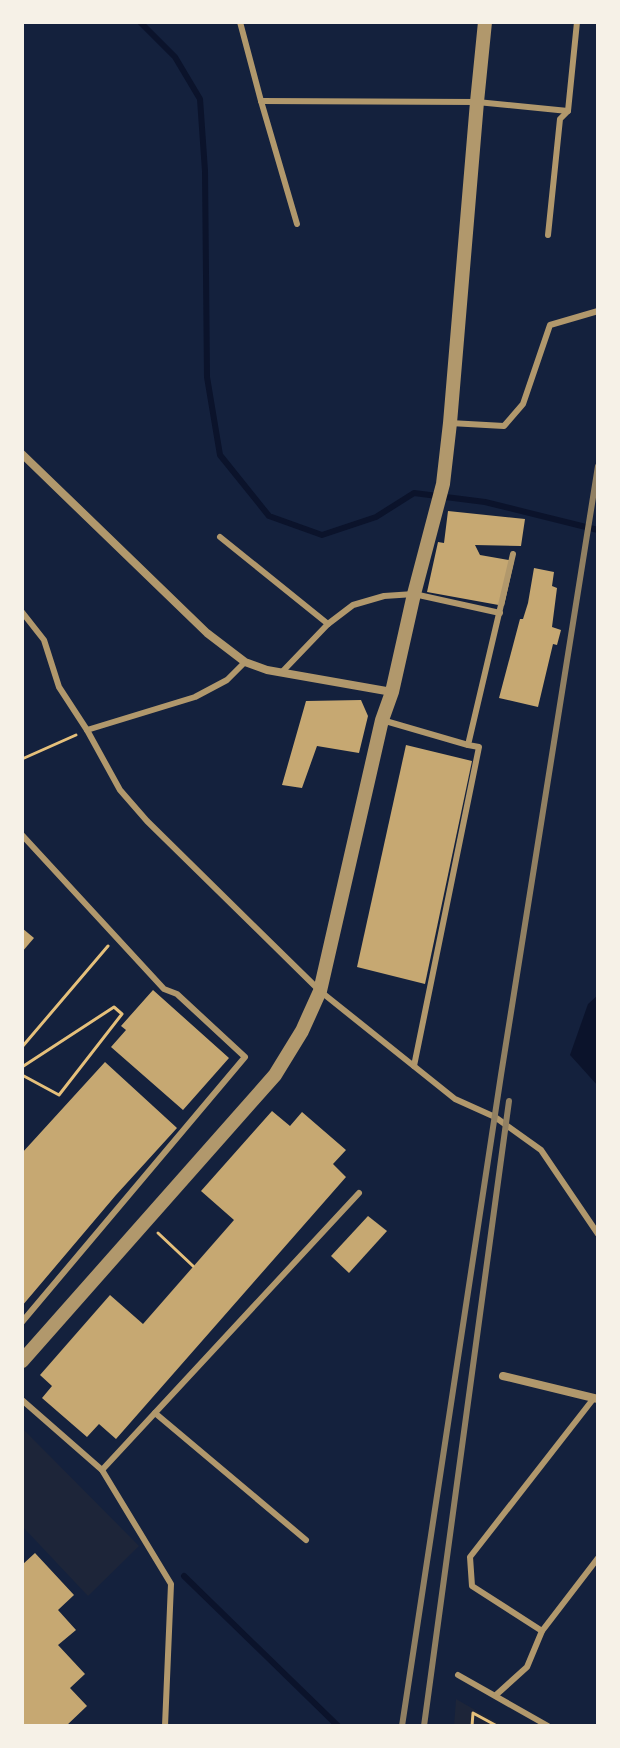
<svg xmlns="http://www.w3.org/2000/svg" width="620" height="1748" viewBox="0 0 620 1748" font-family="'Open Sans',sans-serif">
<style>
.green{fill:#1d2539}
.water{fill:#0b132b}
.lines{fill:none;stroke-linecap:round;stroke-linejoin:round}
.stream{stroke:#0b132b;stroke-width:6}
.building{fill:#c6a872}
.path{stroke:#e5c07b;stroke-width:3}
.service{stroke:#b1986c;stroke-width:6}
.minor{stroke:#b1986c;stroke-width:8}
.tertiary{stroke:#b1986c;stroke-width:14}
.rail{stroke:#918062;stroke-width:6}
</style>
<rect width="100%" height="100%" fill="#14213d"/>
<g class="green">
<polygon points="22,1428 139,1546 88,1596 22,1526"/>
<polygon points="456,1699 503,1726 454,1726"/>
</g>
<polygon class="water" points="598,995 598,1086 570,1055 588,1004"/>
<g class="lines">
<g class="stream">
<polyline points="140,22 175,57 200,99 205,171 207,377 220,455 269,516 322,535 376,517 414,493 485,502 598,530"/>
<polyline points="184,1576 338,1726"/>
</g>
</g>
<g class="building">
<polygon points="448,511 525,519 521,546 475,545 480,555 514,561 504,606 427,592 438,542 444,543"/>
<polygon points="534,568 554,572 552,586 557,588 552,627 561,630 557,645 553,644 538,707 499,698 520,619 523,619 528,603"/>
<polygon points="361,700 368,716 359,753 317,746 302,788 282,785 306,701"/>
<polygon points="406,745 472,761 425,984 357,967"/>
<polygon points="22,928 34,938 22,952"/>
<polygon points="153,990 229,1058 183,1110 111,1047 126,1030 121,1026"/>
<polygon points="105,1062 177,1128 116,1195 22,1306 22,1153"/>
<polygon points="272,1111 290,1126 302,1112 346,1150 333,1164 346,1177 116,1439 99,1424 87,1437 42,1398 52,1386 40,1375 110,1295 143,1324 234,1220 201,1191"/>
<polygon points="368,1216 387,1231 349,1273 331,1256"/>
<polygon points="35,1553 74,1595 58,1610 76,1630 58,1645 85,1674 70,1688 87,1706 66,1726 22,1726 22,1565"/>
</g>
<g class="lines">
<g class="path">
<polyline points="22,759 76,735"/>
<polyline points="22,1047 108,946"/>
<polyline points="22,1067 114,1007 122,1014 59,1095 22,1075"/>
<polyline points="158,1233 193,1266"/>
<polyline points="472,1726 473,1713 497,1726"/>
</g>
<g class="service">
<polyline points="240,22 261,101 297,224"/>
<polyline points="261,101 477,102 568,111"/>
<polyline points="548,235 560,119 568,111 577,22"/>
<polyline points="450,423 504,426 523,404 550,325 598,311"/>
<polyline points="220,537 328,624"/>
<polyline points="22,612 44,640 59,687 87,730 120,790 147,821 320,991 455,1099 495,1117 541,1150 598,1234"/>
<polyline points="282,672 328,624 353,605 384,596 414,594 500,613"/>
<polyline points="382,720 468,745"/>
<polyline points="87,730 195,697 227,680 245,662"/>
<polyline points="22,835 164,989 177,994 245,1057 22,1322"/>
<polyline points="414,1066 479,747 468,745 513,554"/>
<polyline points="22,1400 102,1470 171,1584 165,1726"/>
<polyline points="155,1413 306,1540"/>
<polyline points="102,1470 359,1193"/>
<polyline points="542,1631 472,1586 470,1557 594,1398"/>
<polyline points="458,1675 548,1726"/>
<polyline points="496,1695 527,1667 542,1631 598,1558"/>
</g>
<g class="minor">
<polyline points="22,454 207,633 245,662 267,670 392,692"/>
<polyline points="503,1376 598,1399"/>
</g>
<polyline class="tertiary" points="22,1361 275,1075 302,1031 320,991 382,720 392,692 414,594 443,484 450,423 477,102 485,22"/>
<g class="rail">
<polyline points="402,1726 501,1075 598,466"/>
<polyline points="424,1726 509,1101"/>
</g>
</g>
<rect width="620" height="1748" fill="none" stroke="#f6f1e7" stroke-width="48"/>
</svg>
